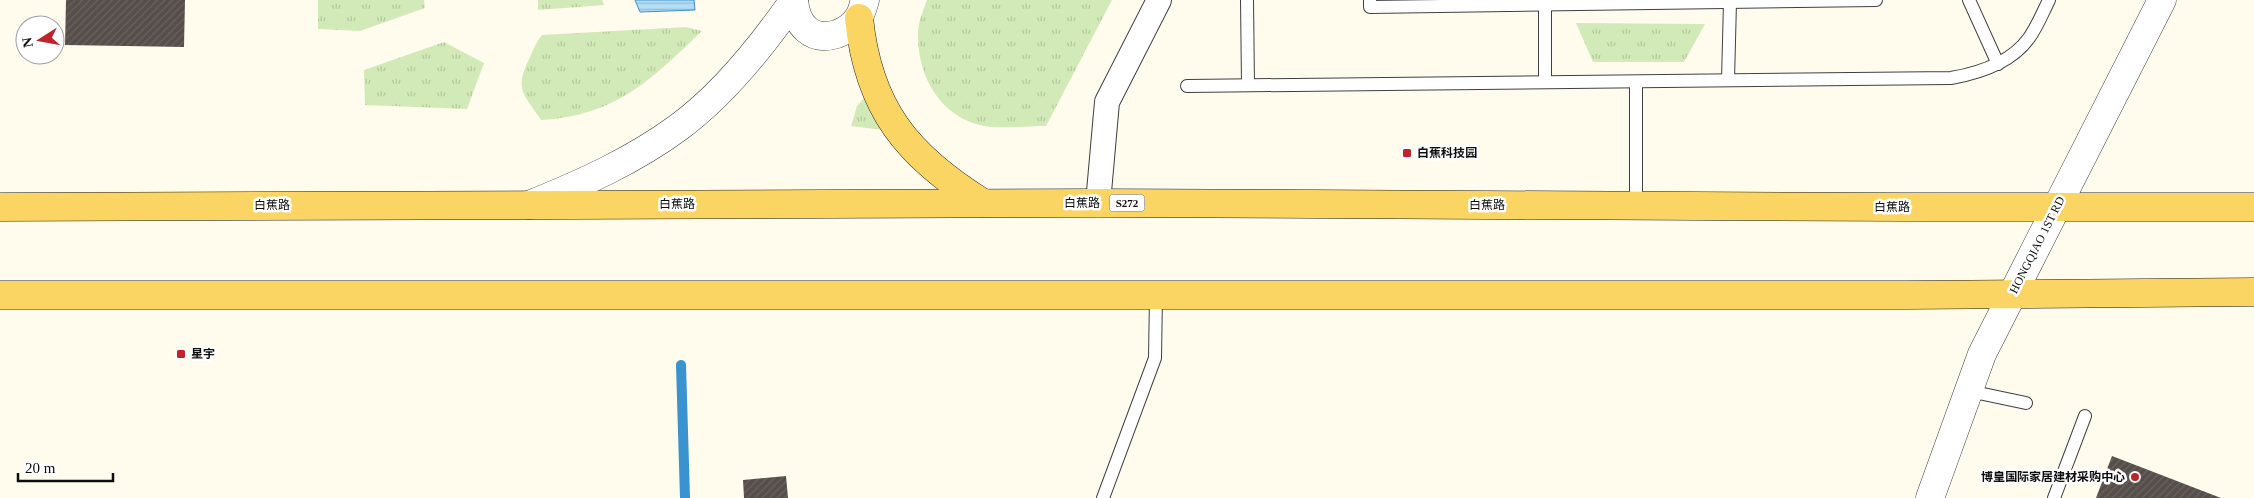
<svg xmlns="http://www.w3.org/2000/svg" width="2254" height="498" viewBox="0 0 2254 498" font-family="'Times New Roman','Noto Sans SC',serif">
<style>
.grass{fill:url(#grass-tufts)}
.water{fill:url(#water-rules);stroke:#3893cf}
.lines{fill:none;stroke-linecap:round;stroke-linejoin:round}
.stream{stroke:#3893cf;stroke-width:10}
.building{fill:url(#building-hatch)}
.service-casing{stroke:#404040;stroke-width:14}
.minor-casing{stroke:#404040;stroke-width:26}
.tertiary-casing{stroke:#404040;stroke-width:29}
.primary-casing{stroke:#1e1e1e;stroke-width:29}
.service{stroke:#fff;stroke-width:12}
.minor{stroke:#fff;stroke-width:24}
.tertiary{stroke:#fff;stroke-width:28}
.primary{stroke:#fad563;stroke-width:28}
.poi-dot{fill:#c0232b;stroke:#fff;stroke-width:2}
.labels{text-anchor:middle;stroke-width:5;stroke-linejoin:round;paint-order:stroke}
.shield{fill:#fff;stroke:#565656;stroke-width:1}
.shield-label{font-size:11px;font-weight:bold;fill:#0d0d0d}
.poi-label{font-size:12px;font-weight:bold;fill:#0d0d0d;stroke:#fff;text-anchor:start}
.street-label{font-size:12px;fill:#0d0d0d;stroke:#fff}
</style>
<defs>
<pattern id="grass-tufts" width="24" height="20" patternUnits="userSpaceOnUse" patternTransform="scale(1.25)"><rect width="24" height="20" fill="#d2eab7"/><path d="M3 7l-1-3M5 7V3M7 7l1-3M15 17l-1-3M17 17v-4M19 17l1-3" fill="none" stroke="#b3c89c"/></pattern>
<pattern id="water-rules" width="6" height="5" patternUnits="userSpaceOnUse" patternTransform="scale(1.25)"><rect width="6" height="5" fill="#b2ddf7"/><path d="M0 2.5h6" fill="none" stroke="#98bcd3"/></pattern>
<pattern id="building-hatch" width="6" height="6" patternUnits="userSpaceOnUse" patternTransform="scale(1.25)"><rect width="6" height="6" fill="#564e4a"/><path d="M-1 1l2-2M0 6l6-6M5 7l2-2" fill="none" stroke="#696360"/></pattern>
</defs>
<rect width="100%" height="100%" fill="#fffcee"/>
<g class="grass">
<polygon points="318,0 424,0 425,8 360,31 318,29"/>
<polygon points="538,0 602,0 604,5 538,10"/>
<path d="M927 0H1112L1046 126C1026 126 1004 129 984 126 940 118 917 75 918 34 918 22 923 11 927 0Z"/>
<polygon points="1576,23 1705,24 1684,62 1593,62"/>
<path d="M686 27 702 31C651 80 615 116 541 120 524 94 514 90 529 59 533 51 536 42 542 35Z"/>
<polygon points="444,42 484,63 467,109 365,105 364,70"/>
<polygon points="865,97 883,130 851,126 857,106"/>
</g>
<polygon class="water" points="635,0 694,0 695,10 640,12"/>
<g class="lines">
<polyline class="stream" points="681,365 685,498"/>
</g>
<g class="building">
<polygon points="66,0 185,0 184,47 65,45"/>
<polygon points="2112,456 2221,498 2096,498"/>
<polygon points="786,476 788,498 744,498 743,480"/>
</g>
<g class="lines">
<g class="service-casing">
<g id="service">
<polyline points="1247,0 1248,85"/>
<polyline points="1370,0 1370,7 1876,0"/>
<polyline points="1969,0 1998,64"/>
<polyline points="1545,5 1545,82"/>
<polyline points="1728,80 1730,2"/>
<polyline points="1636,82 1636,206"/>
<path d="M1187 86 1951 78C1980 73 2011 63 2029 38 2037 27 2043 12 2049 0"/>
<polyline points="1969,391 2026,403"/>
<polyline points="1103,498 1155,358 1156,295"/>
<polyline points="2054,498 2085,416"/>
</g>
</g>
<g class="minor-casing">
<polyline id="minor" points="1098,203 1107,102 1159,0"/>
</g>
<g class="tertiary-casing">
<g id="tertiary">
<path d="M794 0C796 25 811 42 837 34 845 31 854 25 858 18 862 13 863 6 865 0"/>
<path d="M529 205C581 184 633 161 679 127 724 94 762 46 794 0"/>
<polyline points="1930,498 1982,354 2162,0"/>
</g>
</g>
<g class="primary-casing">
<g id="primary">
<path d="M859 18C868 108 907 156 983 203"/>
<polyline points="0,207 1098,203 1903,207 2254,207"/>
<polyline points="0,295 1907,295 2254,292"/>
</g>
</g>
<use href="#service" class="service"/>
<use href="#minor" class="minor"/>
<use href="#tertiary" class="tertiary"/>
<use href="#primary" class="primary"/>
</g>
<g class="poi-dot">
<rect x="1402" y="148" width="10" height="10" rx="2.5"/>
<rect x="176" y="349" width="10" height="10" rx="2.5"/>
<circle cx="2135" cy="477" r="5"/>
</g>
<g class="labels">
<rect class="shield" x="1109.5" y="194.5" width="35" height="17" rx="4"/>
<g class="shield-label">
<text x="1127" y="207">S272</text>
</g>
<g class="poi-label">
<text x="1417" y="157">白蕉科技园</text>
<text x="191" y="358">星宇</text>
<text x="2125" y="481" text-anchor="end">博皇国际家居建材采购中心</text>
</g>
<g class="street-label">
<text x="1082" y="207">白蕉路</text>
<text x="677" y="208">白蕉路</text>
<text x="272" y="209">白蕉路</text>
<text x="1487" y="209">白蕉路</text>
<text x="1892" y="211">白蕉路</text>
<text transform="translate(2037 245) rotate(-63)" y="4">HONGQIAO 1ST RD</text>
</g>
</g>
<g transform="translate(40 40) rotate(259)"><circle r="24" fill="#ffffff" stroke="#9e9e9e"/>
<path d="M0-4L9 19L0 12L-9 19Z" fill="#c0232b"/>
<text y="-8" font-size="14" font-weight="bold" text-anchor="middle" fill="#0d0d0d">N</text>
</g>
<path d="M18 473v8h95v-8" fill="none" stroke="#0d0d0d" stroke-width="2.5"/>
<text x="25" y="473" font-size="15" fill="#0d0d0d" stroke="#ffffff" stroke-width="4" paint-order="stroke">20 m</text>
</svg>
